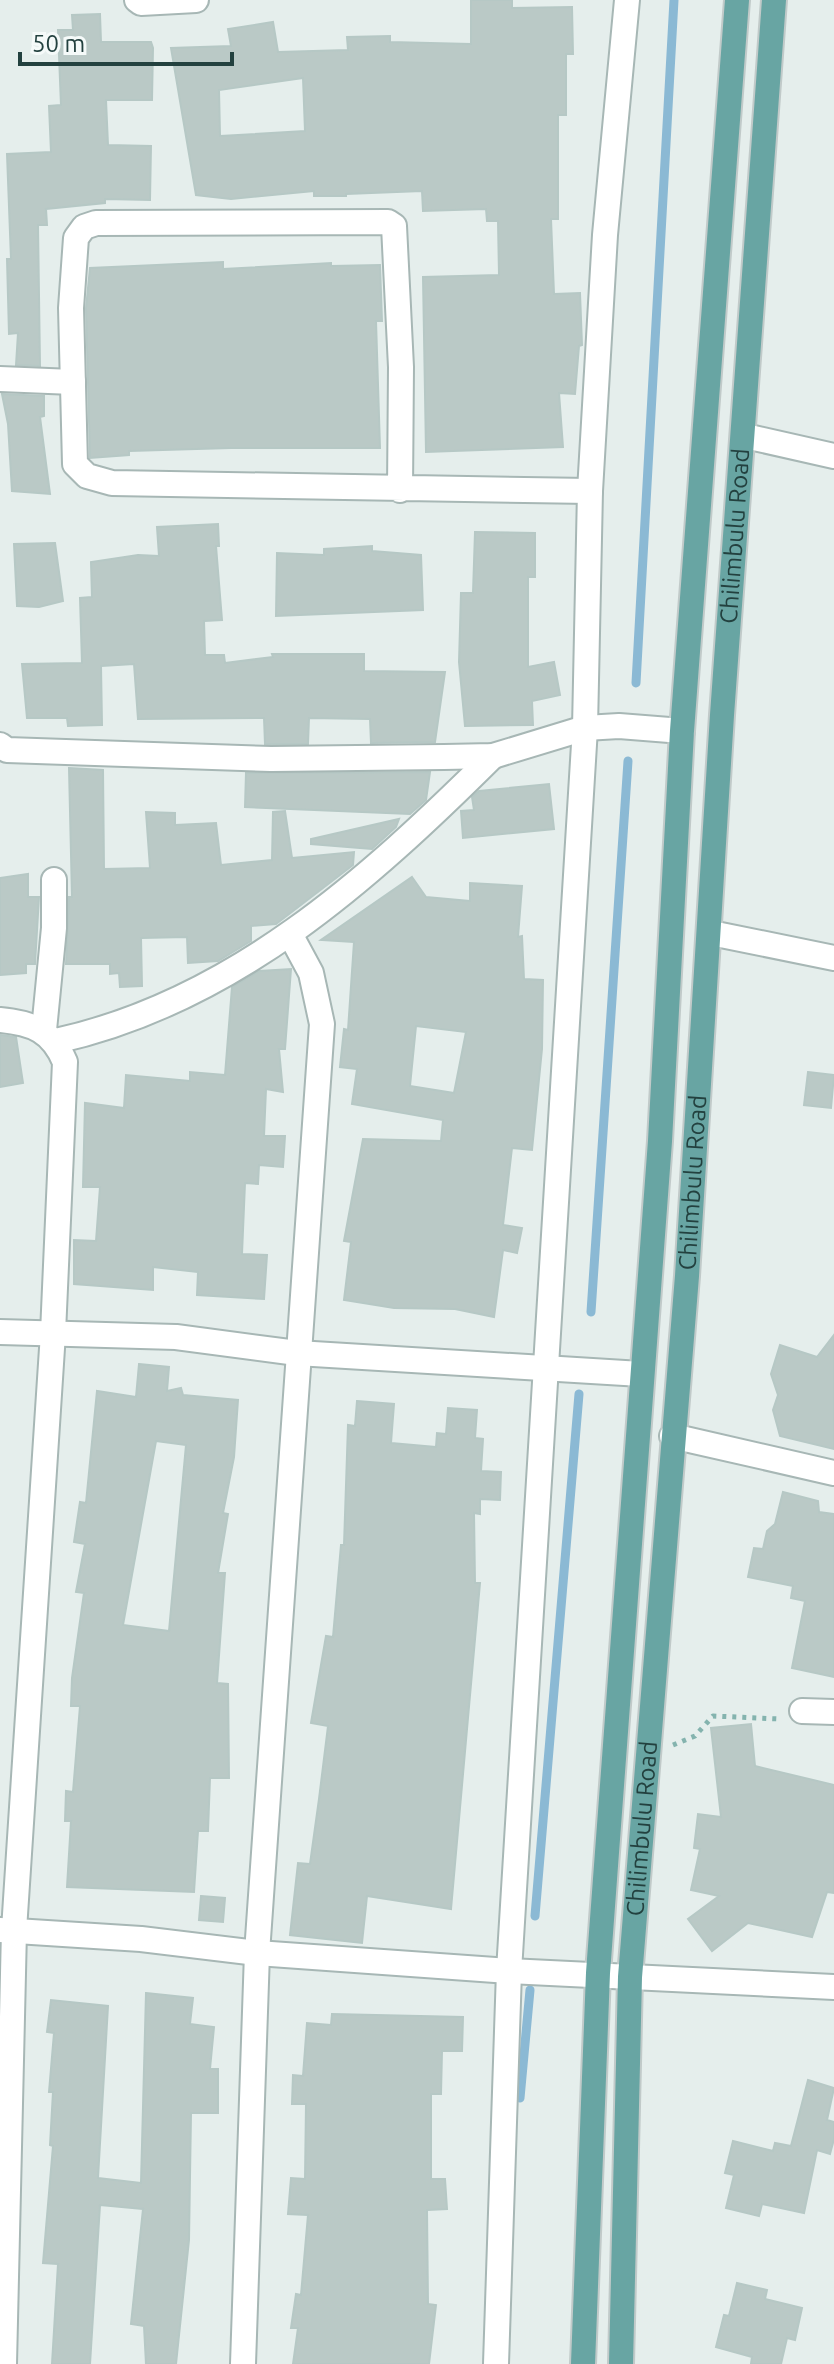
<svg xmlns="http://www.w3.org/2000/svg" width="834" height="2364" viewBox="0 0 834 2364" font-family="Ubuntu,sans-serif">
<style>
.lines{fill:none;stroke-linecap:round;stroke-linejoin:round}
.stream{stroke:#8bb9d4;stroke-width:9}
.building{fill:#bac9c6;stroke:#b6c8c5;stroke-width:2;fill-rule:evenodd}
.minor-casing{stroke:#a7b7b5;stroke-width:28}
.major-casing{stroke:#c1cac9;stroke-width:28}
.path{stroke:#84b3ae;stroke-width:5;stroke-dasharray:4 6;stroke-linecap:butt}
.minor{stroke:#fff;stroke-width:24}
.major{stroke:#68a5a3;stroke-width:24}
.labels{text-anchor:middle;stroke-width:8;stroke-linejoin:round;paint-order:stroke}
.street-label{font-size:24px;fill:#23413f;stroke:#f5faf9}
</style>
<rect width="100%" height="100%" fill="#e5eeec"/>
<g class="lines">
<g class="stream">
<polyline points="636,683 674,0"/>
<polyline points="591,1312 628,761"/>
<polyline points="535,1916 579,1394"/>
<polyline points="520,2098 530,1990"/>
</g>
</g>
<g class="building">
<path d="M471 0H512V8L572 7 573 54H566V115H558V219H551L554 294 580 293 582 345 579 346 575 394 559 393 563 447 426 452 423 277 499 275 498 221H487L486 209 423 211 422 191 346 194V196H314V191L231 199 196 195 171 48 231 46 228 29 273 22 278 52 348 50 347 37 390 36V42L471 44ZM303 78 305 131 220 136 219 90Z"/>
<polygon points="100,14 101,42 151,42 153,48 152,100 106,100 108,145 151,146 150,200 105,199 105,203 46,209 47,225 38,225 40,366 16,365 18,333 9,334 7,259 11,259 7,154 51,152 49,106 61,105 58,30 73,30 72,15"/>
<polygon points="223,262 223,269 331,263 331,266 380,265 382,321 376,321 380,448 231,448 129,451 129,455 90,458 86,308 90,268"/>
<polygon points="2,394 44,396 44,416 40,417 50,494 12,491 8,424"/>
<polygon points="218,524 219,546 216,546 222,620 204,621 205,655 224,655 225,663 273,657 272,654 364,654 364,671 445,672 435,742 371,743 370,719 309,718 308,744 265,744 264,718 138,719 134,664 101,666 102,725 68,726 67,718 27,718 22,664 82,663 80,598 92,597 91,562 138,555 159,556 157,527"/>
<polygon points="475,532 535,533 535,577 528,577 528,667 554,662 560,695 532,701 533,725 465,726 459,662 461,593 473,593"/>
<polygon points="55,543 63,601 39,607 17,606 14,544"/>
<polygon points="372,546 372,551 421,555 423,610 276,616 277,553 324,555 324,549"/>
<polygon points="69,768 103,770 104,869 150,868 146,812 175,813 175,825 216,823 221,865 272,860 273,812 285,811 292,858 354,852 353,865 276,924 251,926 251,941 218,961 188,963 187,937 141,938 142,986 120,987 119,973 110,974 110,964 66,964 69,897 72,897"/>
<polygon points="430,772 426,800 410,814 245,807 246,773"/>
<polygon points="549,784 554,829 463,838 461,811 474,810 472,797 479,791"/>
<polygon points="399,819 396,827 372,849 311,844 311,839"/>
<polygon points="28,874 28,897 39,897 35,964 26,964 26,973 0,975 0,878"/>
<path d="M412 877 426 897 470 901V883L522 886 518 937 522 936 524 979 543 980 542 1049 532 1150 512 1148 503 1225 522 1228 517 1253 503 1250 494 1317 455 1309 394 1308 344 1300 351 1242 344 1241 363 1139 441 1141 443 1120 352 1104 357 1069 340 1067 344 1029 348 1030 354 942 321 940ZM416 1026 466 1032 454 1093 410 1086Z"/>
<polygon points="291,969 285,1049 279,1049 283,1092 266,1089 264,1136 285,1136 283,1167 259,1165 258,1184 245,1183 242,1254 267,1255 264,1299 197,1295 198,1272 153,1267 153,1290 74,1284 74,1240 96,1241 100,1187 83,1187 85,1103 124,1108 126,1075 190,1081 190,1072 225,1075 232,987 259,971"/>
<polygon points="0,1035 16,1037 23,1083 0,1087"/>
<polygon points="808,1072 834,1075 831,1108 804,1105"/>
<polygon points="834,1335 834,1449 780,1436 773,1410 778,1395 771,1374 780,1345 817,1357"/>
<path d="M139 1364 169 1367 167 1391 181 1388 183 1395 238 1400 234 1457 223 1513 228 1514 218 1573H225L217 1683 228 1684 229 1778H210L208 1831H198L194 1892 67 1887 71 1821H65L66 1791 73 1792 80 1706H71L72 1678 84 1593 76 1592 85 1544 74 1542 80 1502 86 1503 97 1391 136 1397ZM156 1441 186 1445 169 1631 123 1625Z"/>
<polygon points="357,1401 394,1404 391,1443 436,1447 437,1433 446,1434 448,1408 477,1410 475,1438 483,1439 481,1471 501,1472 500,1500 480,1499 480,1514 474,1513 475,1583 480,1583 451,1909 367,1896 362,1943 290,1935 298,1863 310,1864 319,1799 328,1726 311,1723 326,1636 333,1637 341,1545 344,1545 348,1425 355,1426"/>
<polygon points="783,1492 818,1501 819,1512 834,1514 834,1677 792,1668 805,1601 791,1598 793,1586 748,1577 754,1548 763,1549 767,1531 775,1524"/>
<polygon points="751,1724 755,1766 834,1785 834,1893 827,1892 812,1937 748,1923 712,1951 688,1919 719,1896 691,1890 700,1849 694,1848 698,1814 721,1817 711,1728"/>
<polygon points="201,1896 225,1898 223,1922 199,1920"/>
<polygon points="146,1993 193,1998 190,2024 214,2027 210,2069 218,2069 218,2113 191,2113 189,2240 176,2364 146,2364 144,2326 131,2324 143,2209 100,2205 90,2364 52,2364 58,2264 43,2263 53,2146 50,2145 53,2092 49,2092 54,2033 47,2032 51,2000 108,2006 98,2178 141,2183"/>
<polygon points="332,2014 463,2017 462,2051 442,2051 441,2094 431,2094 431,2179 445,2179 447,2209 427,2210 428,2304 436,2305 429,2364 293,2364 298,2328 291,2328 296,2294 301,2295 308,2215 288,2214 291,2178 305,2179 306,2104 292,2104 293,2075 303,2076 307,2023 331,2025"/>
<polygon points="808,2080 834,2088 827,2120 834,2122 834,2139 830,2154 817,2150 804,2213 762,2204 759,2216 726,2208 734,2175 725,2173 733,2141 773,2151 775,2143 791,2146"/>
<polygon points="737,2283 767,2290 765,2299 802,2308 795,2340 787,2338 781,2364 751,2364 752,2357 716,2347 724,2315 729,2316"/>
</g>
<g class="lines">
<g class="minor-casing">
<g id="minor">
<polyline points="137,0 141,3 196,0"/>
<polyline points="0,379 73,382"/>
<polyline points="745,436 834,456"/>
<polyline points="400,490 401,367 394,226 388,222 96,223 84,227 76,238 71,308 75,464 87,476 112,483 590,491"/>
<polyline points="0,745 7,750 271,759 444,757 493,756 585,728 619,726 682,731"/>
<polyline points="711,933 834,958"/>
<path d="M0 1020C33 1023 52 1031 65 1062L53 1333 14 1930 4 2364"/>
<polyline points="44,1030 54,928 54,880"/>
<path d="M56 1041C233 1002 368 880 493 756"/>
<polyline points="0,1332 176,1337 297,1353 641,1374"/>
<polyline points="672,1436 834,1473"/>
<polyline points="802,1711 834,1712"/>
<polyline points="0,1930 141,1939 257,1953 509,1971 834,1987"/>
<polyline points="243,2364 257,1953 322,1024 311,973 290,934"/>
<polyline points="496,2364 509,1971 585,728 590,491 605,235 627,0"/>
</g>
</g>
<g class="major-casing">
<g id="major">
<polyline points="583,2364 598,1973 660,1141 682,731 737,0"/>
<path id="s1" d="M621 2364 630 1977 687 1276 722 715 774 0"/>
</g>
</g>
<polyline class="path" points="673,1745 695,1736 713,1716 780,1719"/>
<use href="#minor" class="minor"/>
<use href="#major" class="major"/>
</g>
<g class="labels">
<g class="street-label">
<text dy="8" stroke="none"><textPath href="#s1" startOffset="1832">Chilimbulu Road</textPath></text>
<text dy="8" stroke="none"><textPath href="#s1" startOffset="1184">Chilimbulu Road</textPath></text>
<text dy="8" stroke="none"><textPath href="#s1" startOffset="536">Chilimbulu Road</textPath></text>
</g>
</g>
<path d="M20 52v12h212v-12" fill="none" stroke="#23413f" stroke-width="4"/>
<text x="32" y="52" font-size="24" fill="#23413f" stroke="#f5faf9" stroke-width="6" paint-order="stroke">50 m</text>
</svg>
